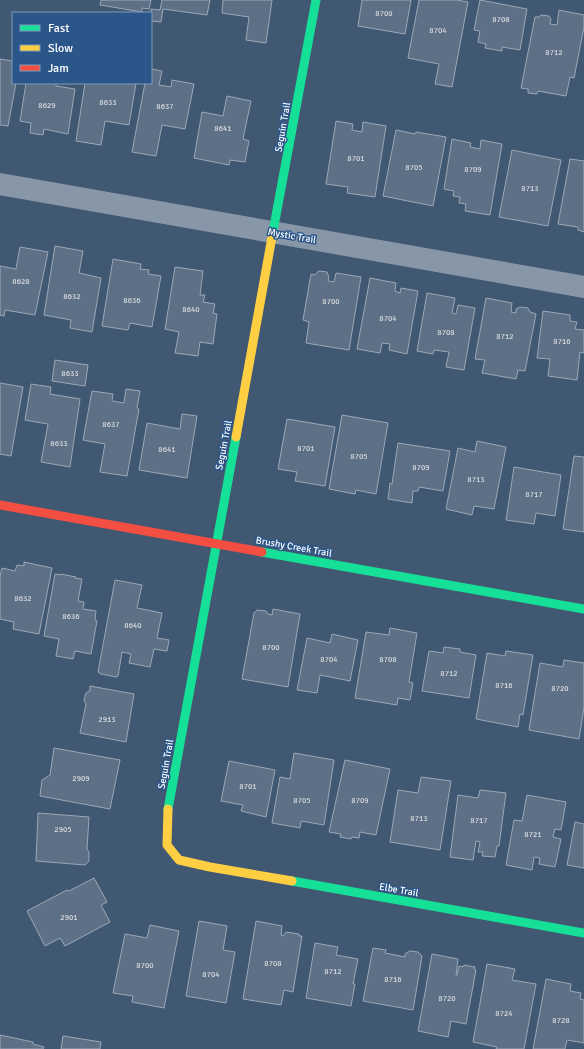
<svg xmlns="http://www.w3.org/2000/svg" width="584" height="1049" viewBox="0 0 584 1049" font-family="Signika,sans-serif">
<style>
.building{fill:#5e7085;stroke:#9ba8b7}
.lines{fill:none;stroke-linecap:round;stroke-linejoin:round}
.street{stroke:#8897a8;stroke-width:22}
.fast{stroke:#16e098;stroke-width:9}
.slow{stroke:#ffcf43;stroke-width:9}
.jam{stroke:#f24e42;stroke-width:9}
.labels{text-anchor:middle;stroke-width:3;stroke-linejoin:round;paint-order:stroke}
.number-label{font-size:8px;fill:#d7dbe0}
.street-label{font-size:10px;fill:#fff;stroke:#2b5689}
</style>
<rect width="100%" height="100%" fill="#415873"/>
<g class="building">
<polygon points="101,0 151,0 149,9 142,8 142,12 100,5"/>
<polygon points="162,0 210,0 207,15 163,9 161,22 151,21 151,9 160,10"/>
<polygon points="223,0 272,0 266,43 246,40 249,17 222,13"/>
<polygon points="362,0 411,0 405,34 358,26"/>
<polygon points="419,0 457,0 468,2 452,87 435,84 439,64 408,58"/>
<polygon points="480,0 527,9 520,50 502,47 502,51 485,48 486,44 478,42 480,31 474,30"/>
<polygon points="559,10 584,15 584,27 574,78 570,77 566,96 538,91 537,94 528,93 528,89 521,88 535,17 539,17 541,15 549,16 551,19 550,24 557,25"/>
<polygon points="0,59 13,61 13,83 16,83 8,126 0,125"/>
<polygon points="151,69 162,71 159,85 171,87 172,80 194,84 185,129 162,125 156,156 132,152 145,83 151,83"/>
<polygon points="26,83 56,83 56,86 75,89 68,134 44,129 43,135 30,133 31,123 20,121"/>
<polygon points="85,83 136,83 129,125 105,121 101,145 76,141"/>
<polygon points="227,96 251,101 243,139 249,141 245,162 230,160 229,165 194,158 202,112 223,116"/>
<polygon points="336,121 353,124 352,130 362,132 363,122 386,126 375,197 347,193 348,187 326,184"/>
<polygon points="396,130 415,134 416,132 446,137 433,206 383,196"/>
<polygon points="452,139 471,143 470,147 480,149 481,140 502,144 490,215 465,211 466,204 459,203 460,197 453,196 454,191 444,189"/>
<polygon points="512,150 561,160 548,226 499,217"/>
<polygon points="570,159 584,161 584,232 578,230 578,227 558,224"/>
<polygon points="55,246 83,251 79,273 101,278 92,332 70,328 71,320 44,315"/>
<polygon points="20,247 48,252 35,315 5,310 4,316 0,315 0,266 16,269"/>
<polygon points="113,259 141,264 140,269 149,270 148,274 161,276 152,327 130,323 128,330 102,326"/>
<polygon points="175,267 203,271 200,295 205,295 203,302 215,304 213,313 217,314 213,344 200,342 198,356 175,353 179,332 165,329"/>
<polygon points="319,271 327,272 329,277 328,281 334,282 336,273 361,277 349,350 306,343 309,322 303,320 311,274 314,275"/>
<polygon points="370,278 396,283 395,291 400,293 401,288 418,291 407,354 389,350 390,344 382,343 380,353 357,349"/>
<polygon points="427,293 455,298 452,313 456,314 458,305 475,308 464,370 446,367 449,352 434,350 433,354 417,351"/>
<polygon points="486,298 512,303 511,312 516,313 516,309 520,307 528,308 530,312 536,314 525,371 518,370 516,379 482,373 485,360 475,359"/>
<polygon points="543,311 570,315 570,321 577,322 575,329 584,330 584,353 580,352 577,380 548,376 550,359 537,358"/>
<polygon points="55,360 88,365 85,386 52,381"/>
<polygon points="0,383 23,387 11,456 0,454"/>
<polygon points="31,384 51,387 50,394 80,399 70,467 41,462 48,424 25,420"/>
<polygon points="126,389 140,391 137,408 139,409 127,476 100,472 105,444 83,440 92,391 113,394 112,401 124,403"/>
<polygon points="182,414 197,416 187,478 139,470 147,423 180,429"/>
<polygon points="342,415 388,423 376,494 356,490 355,494 329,489"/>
<polygon points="287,419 335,427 325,486 295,481 297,472 278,469"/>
<polygon points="477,441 506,447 494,509 474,506 472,515 446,509 458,448 475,452"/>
<polygon points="398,443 450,451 443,491 419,487 418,491 413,491 412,503 388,499 390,483 392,484"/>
<polygon points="574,456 584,457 584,532 563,529"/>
<polygon points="514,467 561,475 555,516 536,513 534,524 506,520"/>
<polygon points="24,562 52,568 39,634 13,629 14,622 0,619 0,576 2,568 15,571 17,565 24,566"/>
<polygon points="55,574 61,575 61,574 76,577 75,578 82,579 78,601 84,602 83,609 96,611 95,620 97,621 91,654 75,651 73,659 56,656 59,639 44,636"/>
<polygon points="115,580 142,585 137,608 162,613 157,638 169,640 167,651 154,649 150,667 129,663 131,654 122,652 118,676 116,677 101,674 98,672"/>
<polygon points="273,609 300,614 288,687 242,679 254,613 257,610 266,611 268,614 272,615"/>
<polygon points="390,628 417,633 409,682 413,683 410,700 398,698 397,705 355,698 366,632 389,635"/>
<polygon points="332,634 358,640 350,681 320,675 317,693 297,690 307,638 330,643"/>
<polygon points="444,647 460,649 460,652 476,655 469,698 422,691 429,651 443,653"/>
<polygon points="506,651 533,655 523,715 520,714 518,727 476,719 487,653 505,656"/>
<polygon points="564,660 584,663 584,708 579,739 529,730 540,663 563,667"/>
<polygon points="90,686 134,694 126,742 80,733 86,704 84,700 86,693 90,691"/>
<polygon points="54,748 120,760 110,809 40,796 42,780 50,775"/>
<polygon points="294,753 334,760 324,825 301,821 300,828 272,823 280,777 290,779"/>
<polygon points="345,760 390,769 376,835 360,832 359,838 352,837 351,839 340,837 341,834 329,832"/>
<polygon points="229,761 275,770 266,817 241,811 243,805 221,801"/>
<polygon points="421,777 451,781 440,850 390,842 398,790 418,793"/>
<polygon points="480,790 506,793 499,846 497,846 495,857 482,856 483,852 478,852 480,842 476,841 473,860 450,857 458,795 478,798"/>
<polygon points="527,795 566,802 561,830 555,829 553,837 561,839 555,867 539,864 540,858 534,857 532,870 506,865 514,820 522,821"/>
<polygon points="38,813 89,817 87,849 89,852 89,861 85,865 36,861"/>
<polygon points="575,822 584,824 584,868 567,865"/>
<polygon points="94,878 107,902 101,905 110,922 65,946 60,938 45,946 27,911 67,890 69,891"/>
<polygon points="199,921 227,926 223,950 235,952 226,1003 186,996"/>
<polygon points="256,921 282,926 281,935 283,936 286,932 299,934 299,936 302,936 293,992 284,990 281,1005 243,999"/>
<polygon points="150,925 179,931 164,1008 132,1002 133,996 113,993 125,934 147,938"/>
<polygon points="315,943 338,947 336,955 358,959 353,984 355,984 351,1006 306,998"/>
<polygon points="373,948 386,950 385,953 405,957 405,954 410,951 418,952 422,956 413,1010 363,1001"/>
<polygon points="432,954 458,959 456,975 457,975 459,966 463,967 464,965 475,967 474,969 476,970 466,1024 451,1021 448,1037 418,1031"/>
<polygon points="487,964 515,969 512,980 536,984 524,1049 496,1049 497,1047 473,1042"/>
<polygon points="546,979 571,984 570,991 581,993 580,999 584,1000 584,1043 567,1040 565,1049 533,1049"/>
<polygon points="0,1035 33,1042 33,1044 44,1047 43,1049 0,1049"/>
<polygon points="63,1036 101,1042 100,1049 61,1049"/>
</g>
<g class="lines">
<polyline class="street" points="0,184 584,287"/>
<g class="fast">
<polyline points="272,237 316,0"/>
<polyline points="262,552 584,609"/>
<polyline points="168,809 236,437"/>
<polyline points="292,881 584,933"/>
</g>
<g class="slow">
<polyline points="236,437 272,237"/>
<polyline points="168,809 167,845 179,860 210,867 292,881"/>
</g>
<polyline class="jam" points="0,505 262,552"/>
</g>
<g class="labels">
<g class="number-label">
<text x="384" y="16">8700</text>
<text x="501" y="22">8708</text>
<text x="438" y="33">8704</text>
<text x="554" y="55">8712</text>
<text x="108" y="105">8633</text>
<text x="47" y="108">8629</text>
<text x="165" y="109">8637</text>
<text x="223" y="131">8641</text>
<text x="356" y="161">8701</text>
<text x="414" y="170">8705</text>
<text x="473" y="172">8709</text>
<text x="530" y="191">8713</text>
<text x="21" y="284">8628</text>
<text x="72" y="299">8632</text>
<text x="132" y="303">8636</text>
<text x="331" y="304">8700</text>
<text x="191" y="312">8640</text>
<text x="388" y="321">8704</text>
<text x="446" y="335">8708</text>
<text x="505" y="339">8712</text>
<text x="562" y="344">8716</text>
<text x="70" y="376">8633</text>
<text x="111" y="427">8637</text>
<text x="59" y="446">8633</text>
<text x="306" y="451">8701</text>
<text x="167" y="452">8641</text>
<text x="359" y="459">8705</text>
<text x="421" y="470">8709</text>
<text x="476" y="482">8713</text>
<text x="534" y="497">8717</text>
<text x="23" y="601">8632</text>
<text x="71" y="619">8636</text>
<text x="133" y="628">8640</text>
<text x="271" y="650">8700</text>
<text x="329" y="662">8704</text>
<text x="388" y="662">8708</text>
<text x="449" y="676">8712</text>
<text x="504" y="688">8716</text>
<text x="560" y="691">8720</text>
<text x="107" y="722">2913</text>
<text x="81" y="781">2909</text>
<text x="248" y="789">8701</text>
<text x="302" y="803">8705</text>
<text x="360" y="803">8709</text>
<text x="419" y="821">8713</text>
<text x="479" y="823">8717</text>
<text x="63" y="832">2905</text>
<text x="533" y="837">8721</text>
<text x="69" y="920">2901</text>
<text x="273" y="966">8708</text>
<text x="145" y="968">8700</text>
<text x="333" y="974">8712</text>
<text x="211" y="977">8704</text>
<text x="393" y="982">8716</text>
<text x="447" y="1001">8720</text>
<text x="504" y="1016">8724</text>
<text x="561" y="1023">8728</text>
</g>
<g class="street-label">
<text transform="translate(282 127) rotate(-80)" y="4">Seguin Trail</text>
<text transform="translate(292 235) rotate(10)" y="4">Mystic Trail</text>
<text transform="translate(223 445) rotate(-79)" y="4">Seguin Trail</text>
<text transform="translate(294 546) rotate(10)" y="4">Brushy Creek Trail</text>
<text transform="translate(165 764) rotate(-80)" y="4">Seguin Trail</text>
<text transform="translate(399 889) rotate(10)" y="4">Elbe Trail</text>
</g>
</g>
<rect x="12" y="12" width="140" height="72" fill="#2b5689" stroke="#809ab8"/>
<rect x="20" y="25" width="20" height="6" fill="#16e098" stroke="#809ab8"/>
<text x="48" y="32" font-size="12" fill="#ffffff">Fast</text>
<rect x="20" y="45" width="20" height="6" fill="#ffcf43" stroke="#809ab8"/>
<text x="48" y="52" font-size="12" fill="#ffffff">Slow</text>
<rect x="20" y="65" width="20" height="6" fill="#f24e42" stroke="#809ab8"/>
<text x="48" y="72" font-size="12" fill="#ffffff">Jam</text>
</svg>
